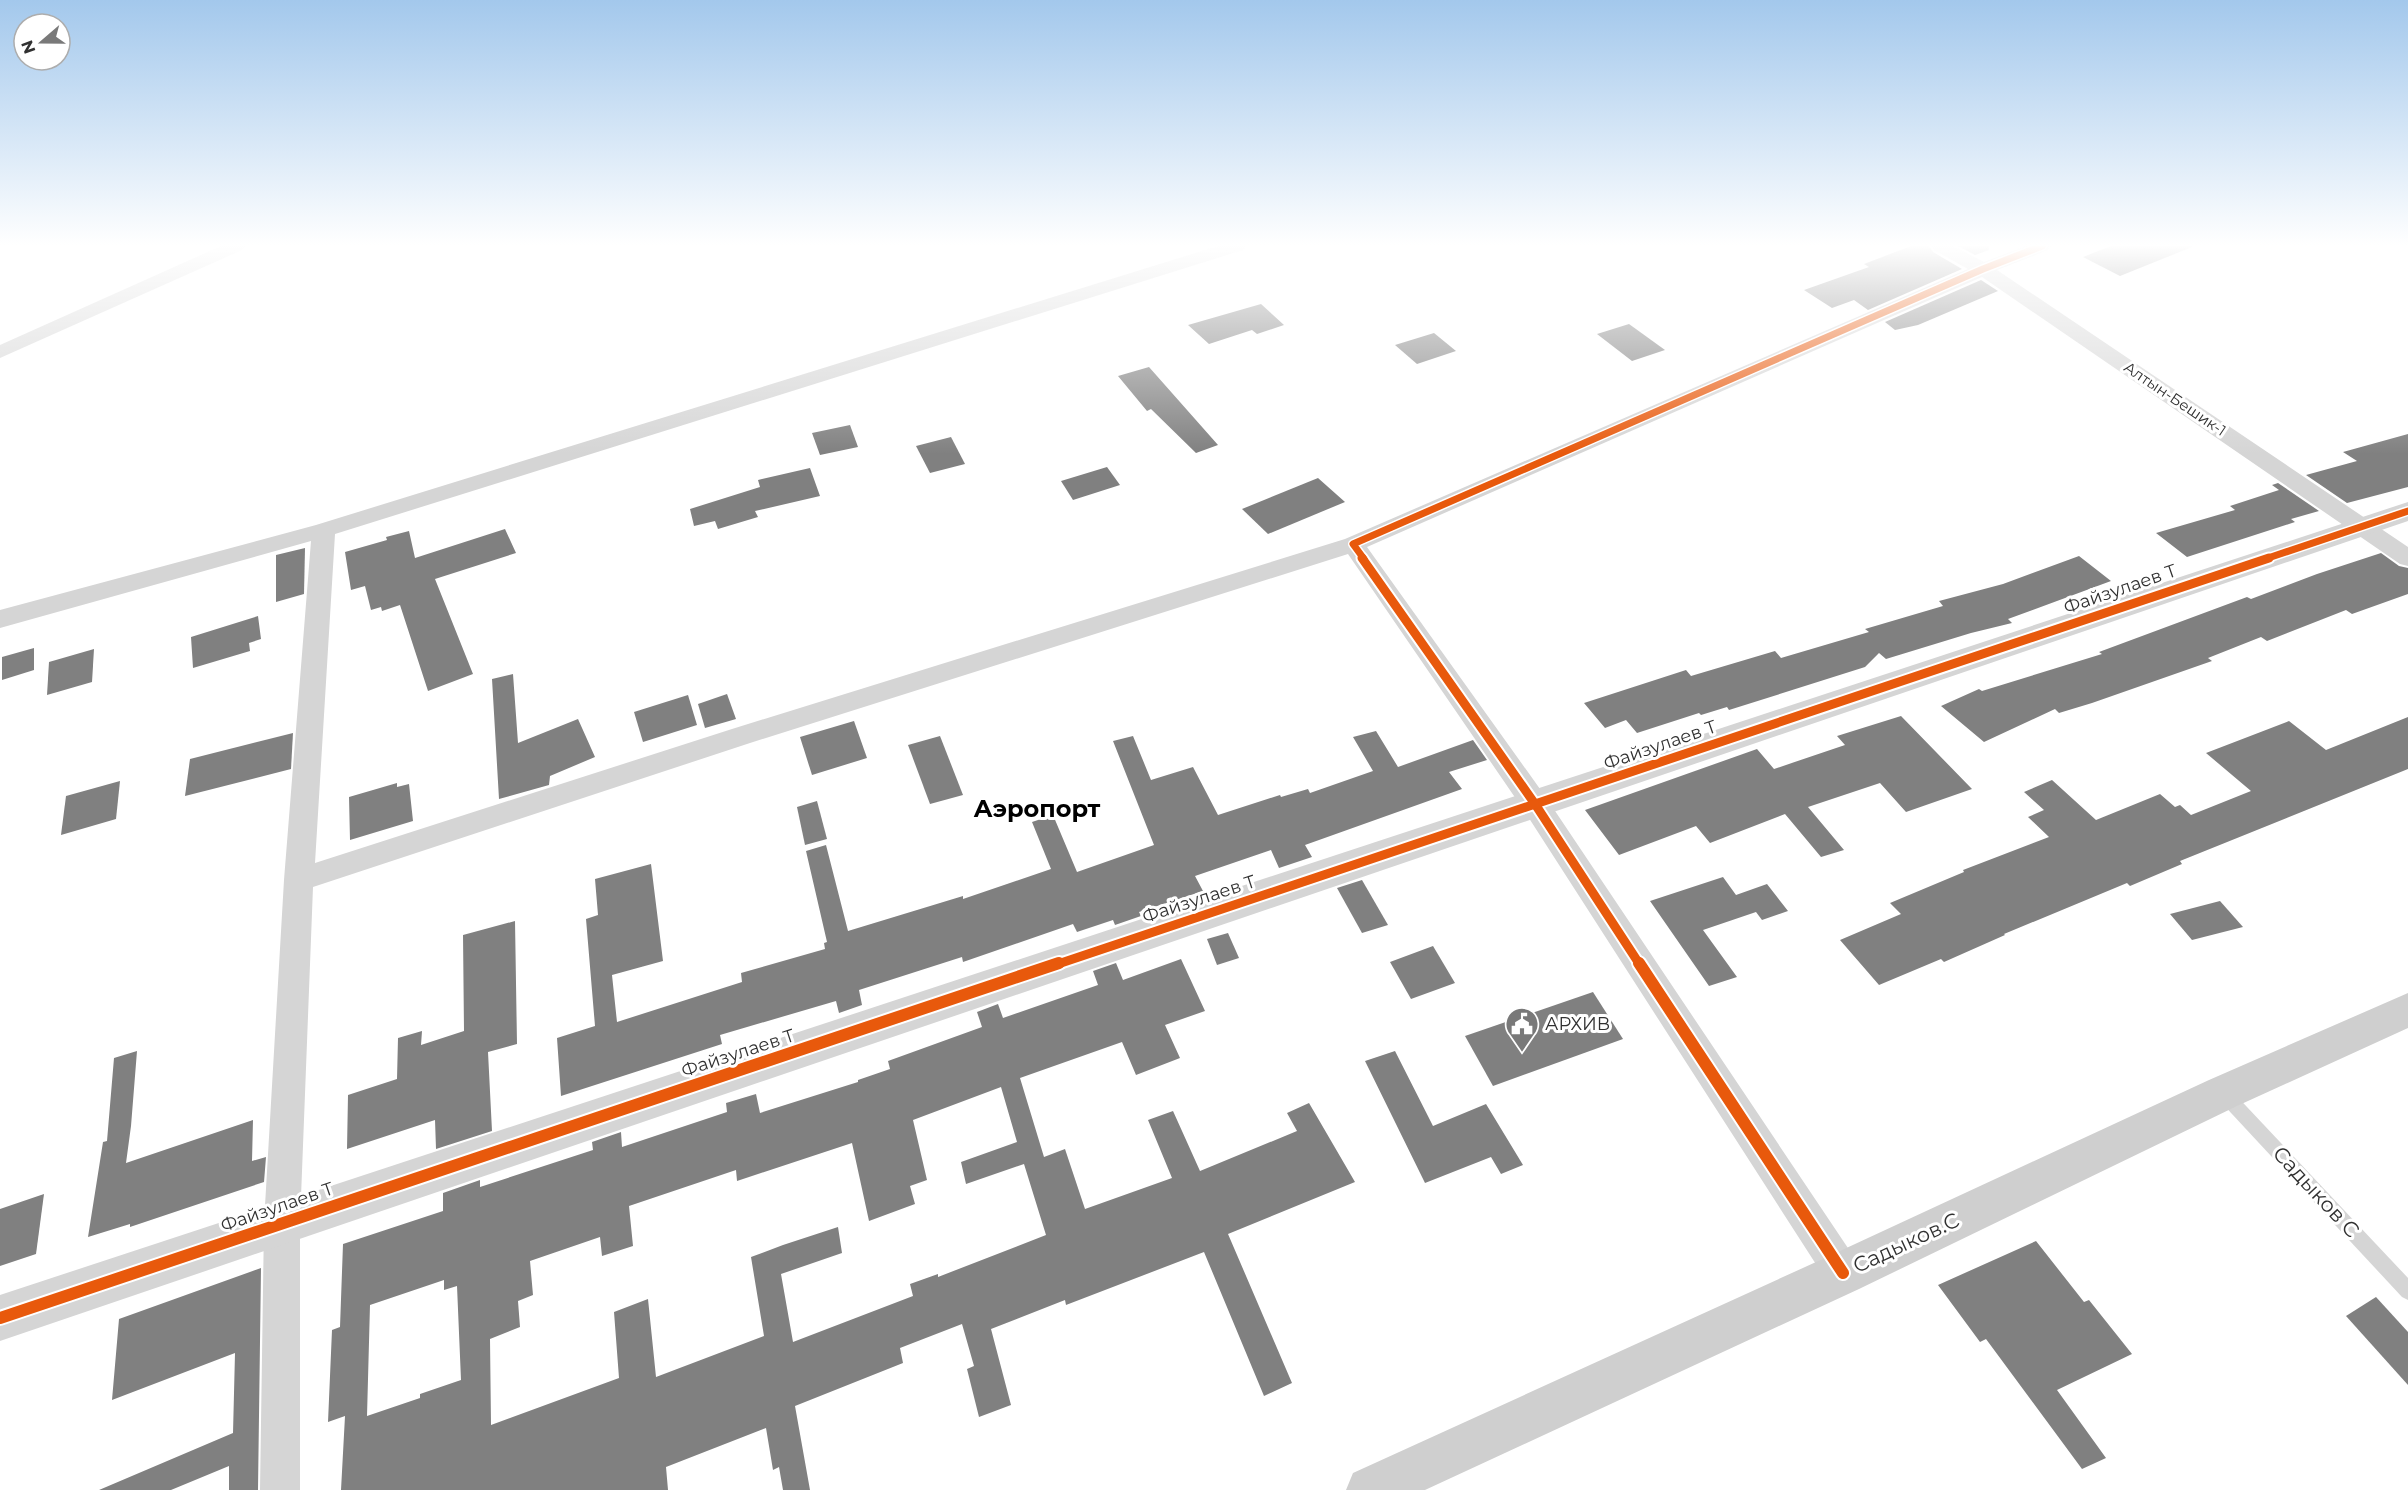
<svg xmlns="http://www.w3.org/2000/svg" width="2408" height="1490" viewBox="0 0 2408 1490" font-family="Montserrat,sans-serif">
<style>
.building{fill:#808080;fill-rule:evenodd}
.lines{fill:none;stroke-linecap:round;stroke-linejoin:round}
.service{fill:#d5d5d5;fill-rule:evenodd}
.minor{fill:#d5d5d5;fill-rule:evenodd}
.tertiary{fill:#d5d5d5;fill-rule:evenodd}
.secondary{fill:#cfcfcf;fill-rule:evenodd}
.cycleway-far2-casing{stroke:#fff;stroke-width:10}
.cycleway-far1-casing{stroke:#fff;stroke-width:13}
.cycleway-casing{stroke:#fff;stroke-width:16}
.cycleway-far2{stroke:#e8590c;stroke-width:7}
.cycleway-far1{stroke:#e8590c;stroke-width:9}
.cycleway{stroke:#e8590c;stroke-width:12}
.labels{text-anchor:middle;stroke-width:6;stroke-linejoin:round;paint-order:stroke}
.far-street-label{font-size:15px;fill:#313131;stroke:#fff}
.street-label{font-size:18px;fill:#313131;stroke:#fff}
.poi-label{font-size:18px;fill:#313131;stroke:#fff;text-anchor:start}
.near-street-label{font-size:21px;fill:#313131;stroke:#fff}
.district-label{font-size:24px;font-weight:bold;fill:#000;stroke:#fff}
</style>
<rect width="100%" height="100%" fill="#fff"/>
<g class="building">
<polygon points="1911,246 1929,246 1933,252 1962,269 1868,310 1854,300 1832,308 1804,290 1869,267 1864,264"/>
<polygon points="1958,246 1988,246 1989,250 1975,255"/>
<polygon points="2111,246 2192,246 2192,247 2120,276 2083,257"/>
<polygon points="1981,280 1998,291 1918,325 1895,330 1885,322"/>
<polygon points="1261,304 1284,325 1257,334 1252,330 1209,344 1188,325"/>
<polygon points="1629,324 1665,350 1632,361 1597,334"/>
<polygon points="1434,333 1456,351 1417,364 1395,345"/>
<polygon points="1149,367 1218,445 1196,453 1151,409 1147,411 1118,376"/>
<polygon points="850,425 858,447 820,455 812,433"/>
<polygon points="2408,434 2408,487 2347,503 2306,475 2357,461 2343,452"/>
<polygon points="951,437 965,464 930,473 916,446"/>
<polygon points="1107,467 1120,485 1073,500 1061,481"/>
<polygon points="810,468 820,496 755,511 758,517 718,529 715,521 694,526 690,509 760,487 758,480"/>
<polygon points="1318,478 1345,502 1268,534 1242,509"/>
<polygon points="2278,483 2319,511 2291,519 2295,522 2187,557 2156,533 2235,510 2230,506 2279,490 2272,485"/>
<polygon points="505,529 516,553 435,579 473,674 428,691 400,605 382,611 381,607 371,610 365,586 351,590 345,552 387,540 386,537 409,531 415,558"/>
<polygon points="305,548 304,594 276,602 276,555"/>
<polygon points="2381,553 2399,566 2408,568 2408,594 2352,614 2346,610 2267,641 2261,637 2208,658 2212,661 2092,703 2059,713 2055,709 1984,742 1941,706 1979,689 1982,691 2102,654 2099,652 2247,597 2251,599 2317,574"/>
<polygon points="2079,556 2111,581 2008,619 2012,623 1971,633 1886,659 1879,653 1865,667 1729,710 1727,707 1701,715 1699,713 1637,733 1626,720 1605,728 1584,703 1686,670 1691,676 1775,651 1781,658 1869,632 1865,629 1943,606 1939,601 2003,584"/>
<polygon points="258,616 261,639 249,643 250,651 193,668 191,637"/>
<polygon points="34,648 34,670 2,680 2,657"/>
<polygon points="94,649 92,682 47,695 49,662"/>
<polygon points="513,674 518,743 578,719 595,757 550,776 549,785 499,799 492,679"/>
<polygon points="727,694 736,719 705,728 698,704"/>
<polygon points="688,695 697,725 643,742 634,712"/>
<polygon points="1901,716 1972,789 1906,812 1880,783 1808,807 1844,850 1821,857 1785,814 1710,843 1696,826 1619,855 1585,810 1757,749 1774,769 1845,745 1837,736"/>
<polygon points="2408,717 2408,769 2180,861 2182,864 2130,886 2127,883 2004,934 2005,935 1944,962 1941,959 1879,985 1840,940 1901,914 1890,903 1964,872 1963,870 2049,837 2028,817 2044,810 2024,792 2052,780 2096,820 2160,794 2175,807 2180,805 2191,815 2251,791 2206,753 2289,721 2326,750"/>
<polygon points="854,721 867,758 812,775 800,737"/>
<polygon points="1376,731 1398,767 1473,740 1487,760 1449,772 1462,789 1305,845 1312,857 1279,868 1271,850 1195,876 1203,891 1139,912 1141,916 1115,925 1113,920 1077,932 1073,924 963,962 962,957 859,990 862,1005 839,1013 836,1001 720,1035 722,1044 561,1096 557,1038 595,1026 586,919 598,915 595,879 651,864 663,961 612,975 617,1022 742,982 741,973 825,949 824,943 827,942 806,851 826,845 848,931 963,896 963,899 1051,869 1032,822 1053,815 1077,872 1154,845 1113,741 1133,736 1151,780 1193,767 1218,815 1280,795 1281,797 1308,789 1310,793 1373,771 1353,737"/>
<polygon points="293,733 291,769 185,796 190,759"/>
<polygon points="940,736 963,795 930,804 908,745"/>
<polygon points="120,781 116,819 61,835 66,796"/>
<polygon points="397,783 397,787 409,784 413,821 350,840 349,797"/>
<polygon points="817,801 827,839 805,845 797,807"/>
<polygon points="1723,877 1736,895 1767,884 1788,911 1762,920 1756,912 1703,930 1737,977 1709,986 1650,901"/>
<polygon points="1362,880 1388,925 1362,933 1337,888"/>
<polygon points="2220,901 2243,927 2192,940 2170,914"/>
<polygon points="515,921 517,1044 488,1052 492,1131 436,1149 435,1120 347,1149 348,1095 397,1079 398,1038 422,1031 421,1045 464,1031 463,935"/>
<polygon points="1228,933 1239,958 1217,965 1207,939"/>
<polygon points="1433,946 1455,983 1411,999 1390,962"/>
<path d="M1181 959 1205 1011 1165 1025 1180 1058 1136 1075 1122 1042 1020 1078 1044 1157 1065 1149 1085 1209 1172 1178 1148 1120 1173 1111 1200 1171 1297 1131 1287 1113 1309 1103 1355 1182 1228 1234 1292 1383 1264 1396 1204 1252 1066 1305 1065 1300 991 1329 1011 1405 979 1417 967 1369 974 1366 962 1324 900 1348 903 1363 795 1406 810 1490H783L779 1467 773 1470 766 1428 666 1467 668 1490H341L345 1416 328 1422 332 1330 340 1327 343 1244 443 1211V1193L480 1180V1187L593 1150 592 1142 621 1132 622 1147 727 1112 726 1103 756 1094 760 1113 858 1082V1080L890 1069 888 1061 982 1027 977 1012 998 1004 1003 1018 1098 985 1093 971 1116 963 1123 980ZM1001 1087 1017 1142 961 1162 966 1184 1024 1164 1046 1235 938 1277V1274L910 1284 913 1296 793 1342 781 1274 842 1253 838 1227 783 1245 751 1257 764 1336 656 1377 648 1299 614 1312 619 1378 491 1425 490 1339 520 1327 518 1301 533 1295 530 1261 600 1237 602 1256 633 1246 629 1206 736 1170 737 1181 852 1143 869 1221 915 1204 910 1186 927 1180 913 1120ZM444 1280V1290L457 1286 461 1380 420 1394V1398L367 1416 370 1305Z"/>
<polygon points="1593,992 1623,1039 1493,1086 1465,1036"/>
<polygon points="137,1051 131,1126 126,1163 253,1120 252,1161 266,1157 264,1182 130,1227 130,1224 88,1237 103,1142 107,1141 114,1058"/>
<polygon points="1395,1051 1433,1126 1486,1104 1523,1165 1501,1174 1491,1157 1425,1183 1365,1061"/>
<polygon points="44,1194 36,1254 0,1266 0,1209"/>
<polygon points="2036,1241 2084,1302 2089,1300 2132,1354 2057,1390 2106,1458 2082,1469 1986,1339 1980,1342 1938,1285"/>
<polygon points="261,1268 258,1490 229,1490 229,1466 171,1490 99,1490 233,1433 235,1353 112,1400 119,1319"/>
<polygon points="2376,1297 2408,1332 2408,1385 2346,1316"/>
</g>
<g class="lines">
<polygon class="service" points="2225,1087 2231,1090 2408,1278 2408,1300 2402,1297 2219,1100 2217,1095 2219,1090"/>
<g class="minor">
<polygon points="221,246 245,246 242,250 0,358 0,345"/>
<polygon points="1218,246 1246,246 1243,250 335,534 315,863 732,729 1345,539 1968,269 1934,250 1931,246 1953,246 1984,262 2026,246 2051,246 2048,250 1997,270 2408,547 2408,566 2400,564 1982,277 1367,547 1545,796 1856,1260 1861,1273 1856,1286 1843,1291 1830,1286 1525,812 1348,554 750,743 313,887 300,1223 300,1490 260,1490 264,1223 284,880 311,541 0,628 0,610 316,525"/>
</g>
<polygon class="tertiary" points="2408,502 2408,521 0,1341 0,1295"/>
<polygon class="secondary" points="2408,993 2408,1028 2237,1106 1859,1289 1425,1490 1346,1490 1353,1473 1827,1257 2209,1080"/>
<g class="cycleway-far2-casing">
<g id="cycleway-far2">
<polyline points="1364,559 1353,544 1983,269 2042,246"/>
<polyline points="2265,559 2408,511"/>
</g>
</g>
<g class="cycleway-far1-casing">
<g id="cycleway-far1">
<polyline points="1362,558 1535,804 1640,965"/>
<polyline points="1055,965 2269,558"/>
</g>
</g>
<g class="cycleway-casing">
<g id="cycleway">
<polyline points="1639,963 1843,1273"/>
<polyline points="0,1318 1059,963"/>
</g>
</g>
<use href="#cycleway-far2" class="cycleway-far2"/>
<use href="#cycleway-far1" class="cycleway-far1"/>
<use href="#cycleway" class="cycleway"/>
</g>
<linearGradient id="sky" x2="0" y2="1"><stop stop-color="#a3c8ec"/><stop offset="0.54" stop-color="#fff"/><stop offset="1" stop-color="#fff" stop-opacity="0"/></linearGradient>
<rect width="2408" height="454" fill="url(#sky)"/>
<defs>
<g id="civic-pin" transform="scale(1.725)"><path d="M0 17L-7.5 6A9.5 9.5 0 1 1 7.5 6Z" fill="#797979" stroke="#fff"/><path d="M-.6-6.5H3V-4.5H.6V-3L4-1V1h2V6H-6V1h2V-1L-.6-3ZM-1.2 2.5V6h2.4V2.5Z" fill="#fff"/></g>
</defs>
<g fill-rule="evenodd">
<use href="#civic-pin" x="1522" y="1024"/>
</g>
<g class="labels">
<g class="far-street-label">
<text transform="translate(2175 399) rotate(34)" y="5">Алтын-Бешик-1</text>
</g>
<g class="street-label">
<text transform="translate(2120 589) rotate(-19)" y="6">Файзулаев Т</text>
<text transform="translate(1660 745) rotate(-19)" y="6">Файзулаев Т</text>
<text transform="translate(1199 899) rotate(-18)" y="6">Файзулаев Т</text>
<text transform="translate(738 1053) rotate(-18)" y="6">Файзулаев Т</text>
<text transform="translate(277 1207) rotate(-19)" y="6">Файзулаев Т</text>
</g>
<g class="poi-label">
<text x="1545" y="1030">АРХИВ</text>
</g>
<g class="near-street-label">
<text transform="translate(2316 1192) rotate(47)" y="7">Садыков С</text>
<text transform="translate(1906 1243) rotate(-25)" y="7">Садыков.С</text>
</g>
<g class="district-label">
<text x="1037" y="817">Аэропорт</text>
</g>
</g>
<g transform="translate(42 42) rotate(250)"><circle r="28" fill="#ffffff" stroke="#adadad" stroke-width="1.5"/>
<path d="M0-4.5L10 22L0 15L-10 22Z" fill="#797979"/>
<text y="-9" font-size="16" font-weight="bold" text-anchor="middle" fill="#313131">N</text>
</g>
</svg>
